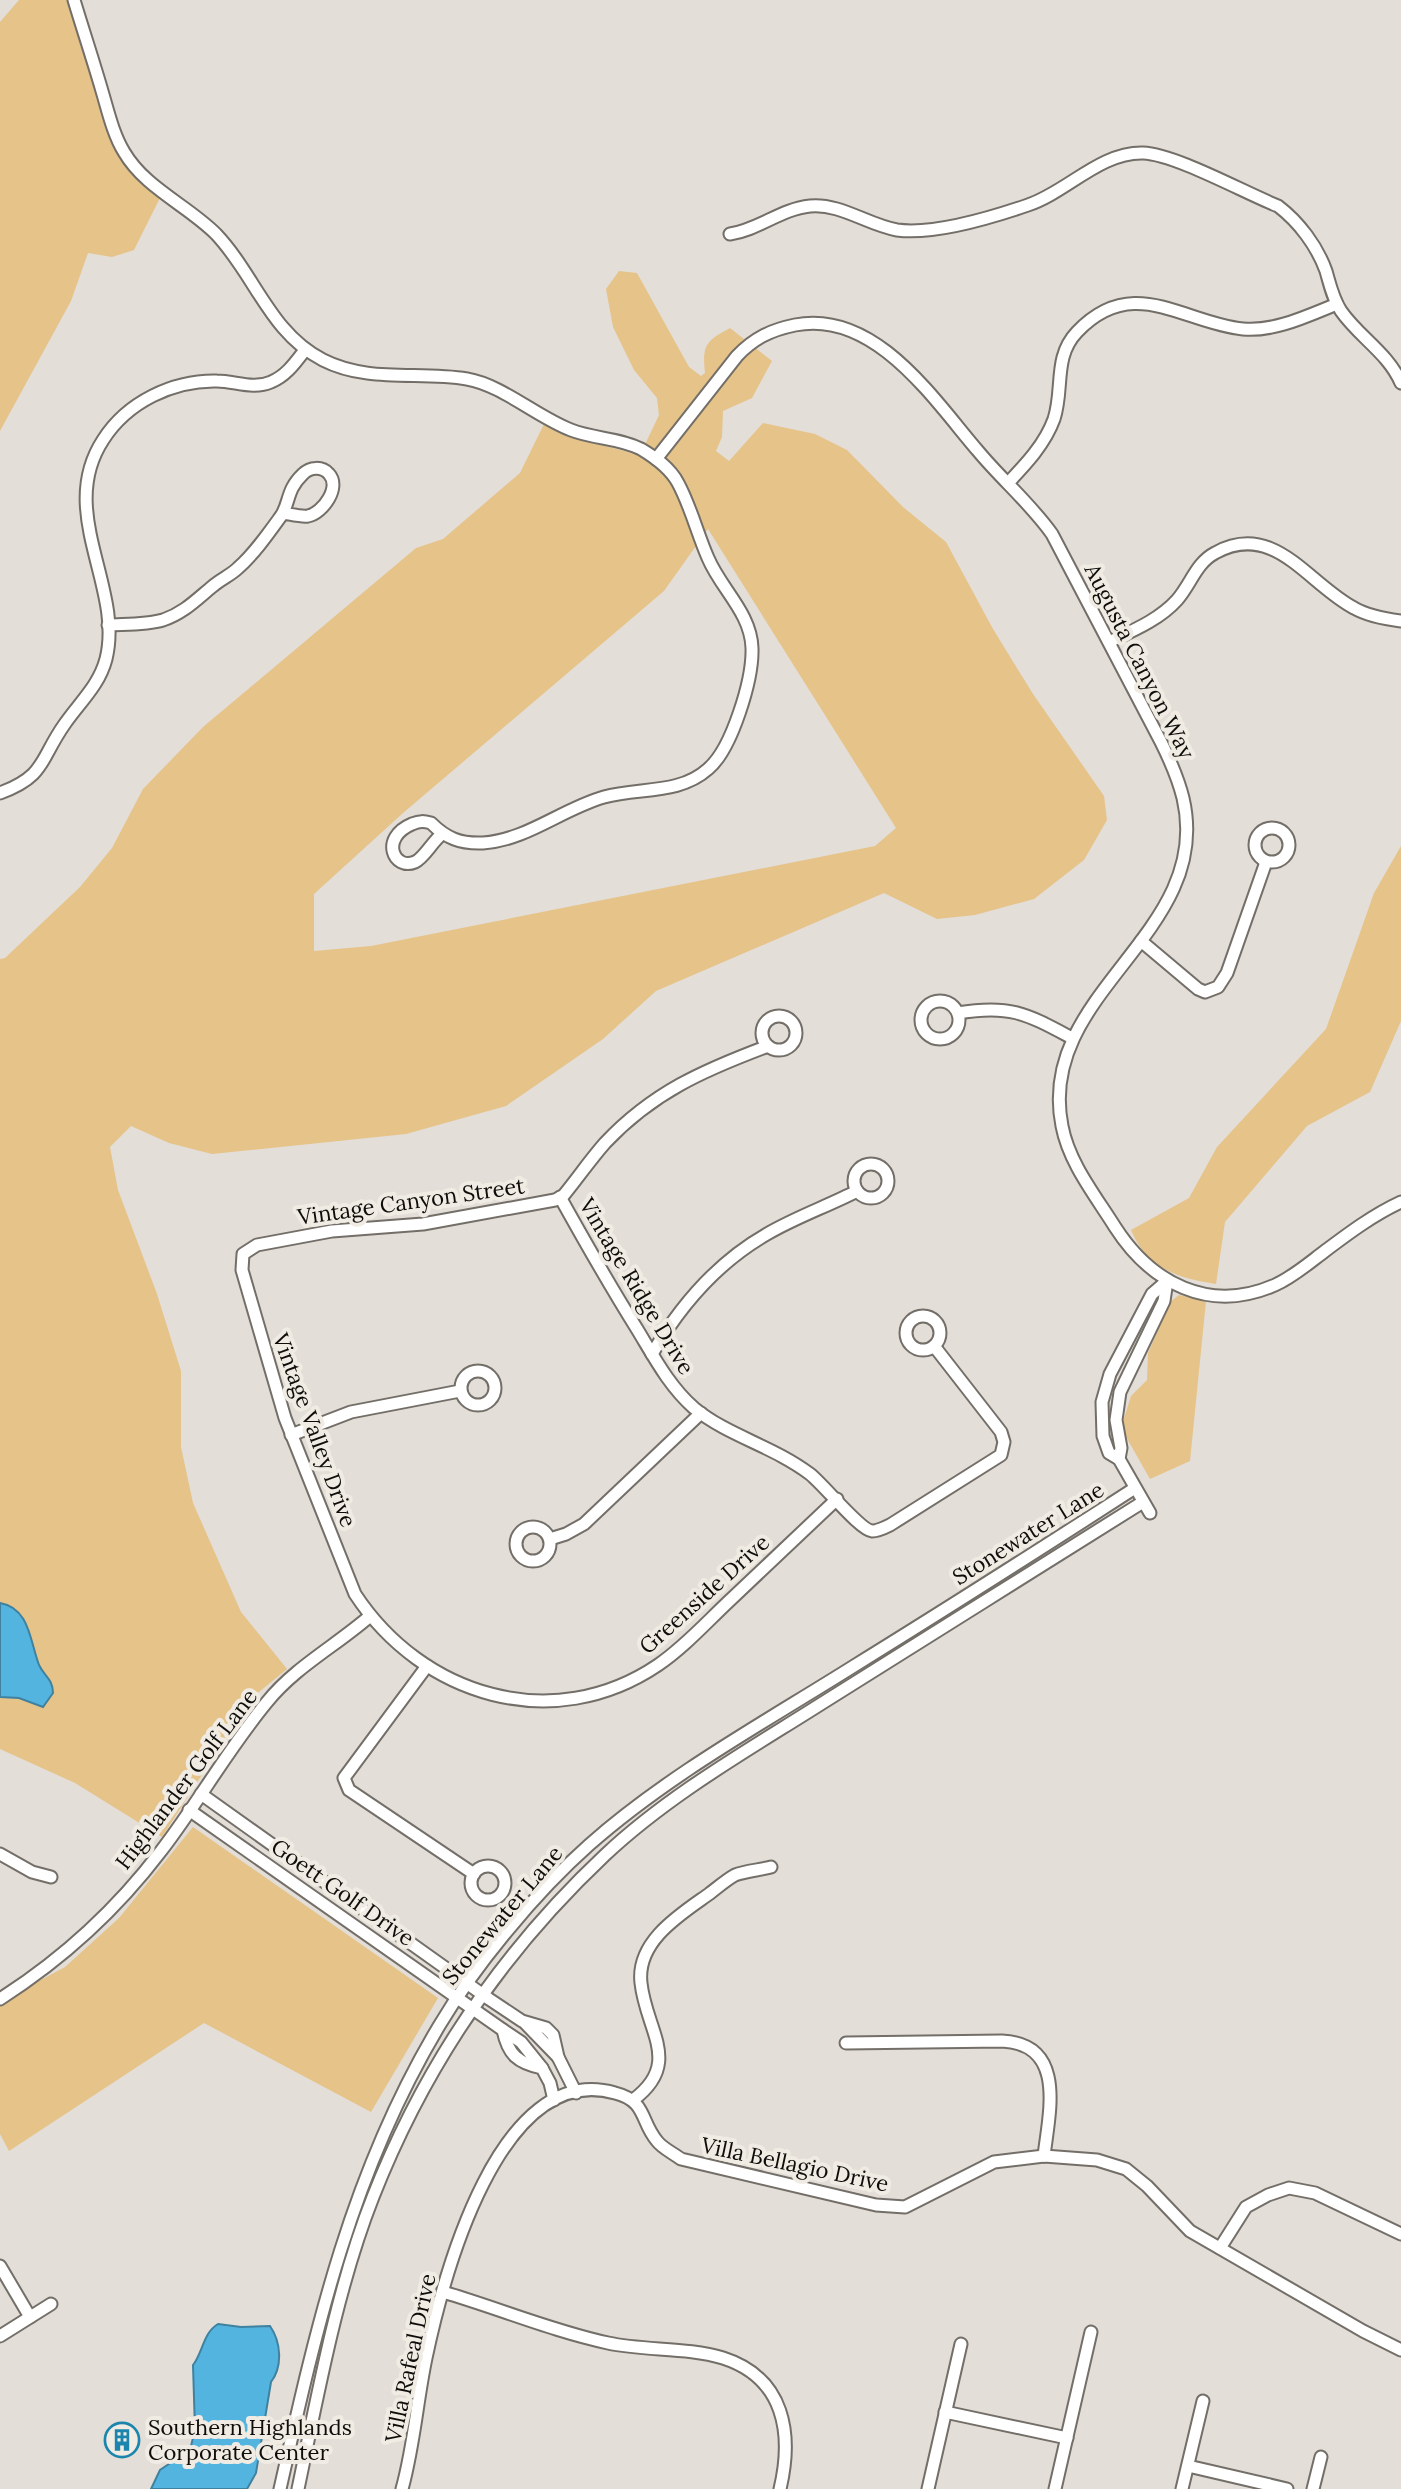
<svg xmlns="http://www.w3.org/2000/svg" width="1401" height="2489" viewBox="0 0 1401 2489" font-family="Lora,serif">
<style>
.green{fill:#e6c389;fill-rule:evenodd}
.water{fill:#54b4e0;stroke:#3f82a0;stroke-width:2}
.lines{fill:none;stroke-linecap:round;stroke-linejoin:round}
.minor-casing{stroke:#736f68;stroke-width:15}
.minor{stroke:#fff;stroke-width:11}
.labels{text-anchor:middle;stroke-width:8;stroke-linejoin:round;paint-order:stroke}
.street-label{font-size:22px;fill:#0e0d0a;stroke:#f0ece4}
.poi-label{font-size:22px;fill:#0e0d0a;stroke:#f0ece4;text-anchor:start}
</style>
<rect width="100%" height="100%" fill="#e3ded7"/>
<g class="green">
<polygon points="19,0 68,0 119,156 133,175 160,198 134,250 112,257 88,253 71,301 0,431 0,22"/>
<path d="M619 271 637 273 689 367 701 376 705 373C702 345 706 341 730 328L772 361 752 398 723 411 722 437 716 451 729 461 763 423 815 434 847 450 903 507 946 542 993 629 1033 694 1104 796 1107 820 1084 860 1034 899 975 915 937 919 884 893 656 991 603 1039 506 1106 406 1134 212 1154 169 1143 131 1126 110 1147 118 1190 157 1294 181 1371V1447L193 1503 241 1612 287 1669 259 1692 232 1728 162 1837 75 1783 0 1749V959L5 958 80 887 112 848 143 789 203 727 416 548 443 539 520 473 544 424 566 436 640 455 659 415 657 398 634 370 613 327 606 289ZM708 529 896 828 875 846 371 946 314 951V894L403 813 664 591Z"/>
<path d="M1401 846V1021L1370 1092 1307 1126 1225 1222 1216 1284C1178 1278 1147 1269 1131 1230L1189 1198 1217 1147 1326 1029 1374 893Z"/>
<polygon points="1179,1295 1206,1301 1190,1461 1150,1479 1121,1428 1131,1396 1147,1380 1148,1353 1171,1301"/>
<polygon points="193,1827 438,1998 371,2112 204,2023 9,2151 0,2134 0,2002 65,1967 119,1918"/>
</g>
<g class="water">
<path d="M0 1603C30 1608 30 1642 39 1665 44 1676 53 1679 53 1693L43 1707 19 1698 0 1697Z"/>
<path d="M218 2324 241 2327 270 2326C281 2342 283 2366 271 2382L256 2473 247 2489H151L160 2470 190 2450 195 2430 193 2365C203 2352 203 2333 218 2324Z"/>
</g>
<g class="lines">
<g class="minor-casing">
<g id="minor">
<path d="M74 0C83 30 93 60 102 91 108 111 113 134 124 152 145 188 187 205 216 234 255 275 270 333 323 360 368 383 419 371 467 379 502 385 537 417 571 430 594 439 620 438 641 449 656 458 670 468 678 483 691 507 697 533 708 558 721 589 751 613 752 648 753 679 732 749 708 769 679 795 639 787 604 797 562 809 527 840 483 843 460 844 446 838 431 823 423 821 420 821 412 824 379 838 394 871 415 862 424 858 432 842 442 834"/>
<path d="M730 234C758 230 781 209 810 206 840 203 868 225 897 230 934 235 993 217 1028 205 1067 192 1100 152 1143 153 1175 154 1245 193 1278 206 1299 222 1317 246 1326 271 1330 285 1333 299 1341 311 1359 337 1388 353 1401 383"/>
<path d="M656 459 737 356C754 338 771 330 795 325 875 309 934 400 978 451 1002 480 1030 503 1052 534L1161 742C1170 760 1178 778 1183 798 1215 934 1035 992 1062 1126 1069 1163 1095 1195 1115 1227 1151 1283 1209 1314 1275 1285 1293 1277 1309 1263 1325 1251 1349 1233 1373 1215 1401 1202"/>
<path d="M1008 483C1026 464 1045 444 1054 419 1064 389 1053 357 1077 332 1133 273 1183 323 1243 329 1275 332 1309 315 1337 304"/>
<path d="M108 625C126 624 146 625 163 620 184 613 197 599 213 586 221 579 231 575 238 568 254 554 268 534 281 516 290 503 286 490 303 474 310 467 322 466 329 474 341 487 323 513 308 516 301 517 290 514 283 513"/>
<path d="M1109 642C1132 631 1159 620 1177 600 1191 584 1196 563 1215 553 1274 520 1308 584 1354 608 1368 616 1385 619 1401 621"/>
<path d="M0 793C46 776 40 759 64 725 79 703 99 686 106 659 124 587 56 512 103 440 127 402 173 380 217 381 235 381 253 390 271 382 286 376 295 363 305 350"/>
<circle cx="1272" cy="845" r="17"/>
<polyline points="1141,941 1198,989 1205,992 1218,987 1227,973 1266,862"/>
<circle cx="940" cy="1020" r="19"/>
<path d="M958 1013C1010 1004 1027 1014 1072 1038"/>
<circle cx="779" cy="1033" r="17"/>
<path d="M768 1046C704 1070 653 1092 605 1143 590 1160 577 1179 563 1196L555 1200 423 1224 332 1231 257 1245 243 1254 242 1270 285 1418 355 1594C422 1696 553 1736 658 1665 683 1648 704 1625 726 1604 763 1569 800 1534 837 1499"/>
<circle cx="871" cy="1181" r="17"/>
<path d="M560 1197C585 1242 610 1286 637 1329 654 1357 669 1386 694 1408 728 1436 773 1446 810 1474 824 1485 860 1530 872 1531 878 1531 884 1528 890 1525L1001 1455 1004 1442 1001 1432 934 1346"/>
<circle cx="923" cy="1333" r="17"/>
<path d="M652 1354C680 1306 718 1262 767 1234 796 1217 828 1206 857 1191"/>
<circle cx="478" cy="1388" r="17"/>
<polyline points="291,1435 351,1412 460,1391"/>
<polyline points="1119,1459 1121,1448 1116,1420 1120,1392 1164,1301 1167,1281"/>
<polyline points="1150,1513 1119,1459 1109,1453 1103,1436 1102,1402 1110,1374 1152,1294 1167,1281"/>
<circle cx="533" cy="1544" r="17"/>
<polyline points="550,1539 566,1534 584,1524 701,1413"/>
<polyline points="427,1666 344,1778 349,1790 474,1874"/>
<polyline points="201,1794 489,1999 522,2021 546,2028 553,2035 558,2057 576,2093"/>
<path d="M189 1810 503 2030C508 2055 518 2063 542 2068L550 2083 554 2100"/>
<polyline points="0,1854 32,1872 51,1877"/>
<circle cx="488" cy="1883" r="17"/>
<path d="M0 1999C61 1960 117 1909 161 1851 198 1803 228 1749 267 1702 295 1667 337 1645 370 1616"/>
<polyline points="525,2023 558,2057"/>
<polyline points="503,2030 521,2042 542,2068"/>
<path d="M846 2043 1002 2041C1067 2044 1049 2113 1044 2156"/>
<path d="M633 2100C683 2063 646 2031 641 1983 636 1941 681 1914 709 1894 717 1888 726 1880 735 1875 745 1871 760 1870 771 1867"/>
<polyline points="1220,2248 1246,2207 1268,2195 1289,2188 1315,2193 1401,2234"/>
<polyline points="0,2266 30,2317"/>
<path d="M443 2292C498 2308 552 2331 608 2343 645 2351 687 2347 723 2358 785 2378 793 2434 780 2489"/>
<polyline points="0,2336 51,2304"/>
<polyline points="945,2412 1067,2438"/>
<polyline points="1188,2466 1287,2489"/>
<path d="M280 2489C317 2325 351 2173 439 2026 476 1964 536 1892 589 1845 668 1775 765 1722 854 1666 948 1608 1042 1548 1135 1488"/>
<path d="M298 2489C318 2394 337 2288 373 2197 424 2067 503 1951 605 1855 670 1794 750 1749 824 1702 930 1635 1037 1569 1143 1502"/>
<path d="M402 2489C414 2446 417 2401 426 2358 443 2278 499 2060 615 2093 647 2101 640 2121 657 2141 662 2148 673 2153 681 2159L876 2205 905 2207 994 2162 1044 2156 1097 2160 1126 2169 1147 2186 1190 2231 1363 2331 1401 2350"/>
<polyline points="928,2489 961,2344"/>
<polyline points="1055,2489 1091,2332"/>
<polyline points="1182,2489 1203,2401"/>
<polyline points="1313,2489 1321,2457"/>
</g>
</g>
<use href="#minor" class="minor"/>
</g>
<defs>
<g id="building-ring" transform="scale(1.8)"><circle r="9.5" fill="#f0ece4" stroke="#1c85ae" stroke-width="1.5"/><path d="M-4-6H4V6H1V3H-1V6H-4ZM-2.5-4.3h1.7v1.8h-1.7ZM.8-4.3h1.7v1.8H.8ZM-2.5-1h1.7V.8h-1.7ZM.8-1h1.7V.8H.8Z" fill="#1c85ae"/></g>
</defs>
<g fill-rule="evenodd">
<use href="#building-ring" x="122" y="2440"/>
</g>
<g class="labels">
<g class="street-label">
<text transform="translate(1140 661) rotate(63)" y="8">Augusta Canyon Way</text>
<text transform="translate(411 1201) rotate(-8)" y="8">Vintage Canyon Street</text>
<text transform="translate(637 1286) rotate(59)" y="8">Vintage Ridge Drive</text>
<text transform="translate(315 1430) rotate(70)" y="8">Vintage Valley Drive</text>
<text transform="translate(1028 1533) rotate(-32)" y="8">Stonewater Lane</text>
<text transform="translate(704 1594) rotate(-42)" y="8">Greenside Drive</text>
<text transform="translate(186 1779) rotate(-53)" y="8">Highlander Golf Lane</text>
<text transform="translate(343 1892) rotate(35)" y="8">Goett Golf Drive</text>
<text transform="translate(502 1915) rotate(-50)" y="8">Stonewater Lane</text>
<text transform="translate(795 2164) rotate(12)" y="8">Villa Bellagio Drive</text>
<text transform="translate(410 2358) rotate(-78)" y="8">Villa Rafeal Drive</text>
</g>
<g class="poi-label">
<text x="148" y="2435">Southern Highlands<tspan x="148" dy="25">Corporate Center</tspan></text>
</g>
</g>
</svg>
